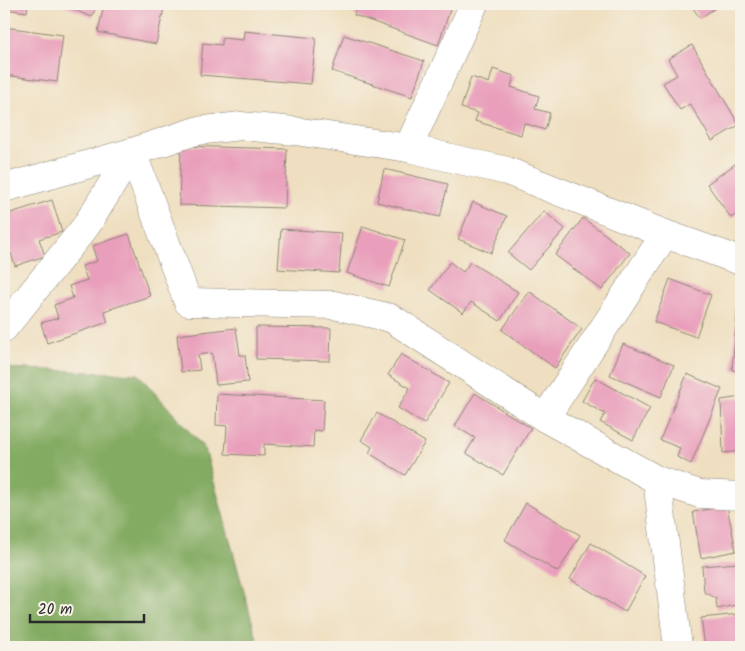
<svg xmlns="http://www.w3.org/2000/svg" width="745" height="651" viewBox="0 0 745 651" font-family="Kalam,sans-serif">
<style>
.forest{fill:#83ab62;stroke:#576b46}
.building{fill:#e99fbb}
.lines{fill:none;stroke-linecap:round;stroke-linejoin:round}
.minor-casing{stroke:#8d8576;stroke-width:29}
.minor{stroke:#fff;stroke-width:28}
</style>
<rect width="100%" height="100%" fill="#f7f3e8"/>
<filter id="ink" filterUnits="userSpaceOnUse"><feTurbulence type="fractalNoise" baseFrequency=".02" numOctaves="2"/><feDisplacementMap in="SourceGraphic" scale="10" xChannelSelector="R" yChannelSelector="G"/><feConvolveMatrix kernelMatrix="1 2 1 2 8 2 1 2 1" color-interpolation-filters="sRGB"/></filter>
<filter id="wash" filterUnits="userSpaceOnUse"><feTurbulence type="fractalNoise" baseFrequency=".0096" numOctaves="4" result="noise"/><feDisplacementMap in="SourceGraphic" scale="20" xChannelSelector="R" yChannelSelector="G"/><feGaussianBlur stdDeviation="1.12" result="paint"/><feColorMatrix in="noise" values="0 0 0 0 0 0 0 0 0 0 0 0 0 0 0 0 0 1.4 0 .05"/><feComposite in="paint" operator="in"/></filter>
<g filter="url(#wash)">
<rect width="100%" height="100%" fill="#efdfc0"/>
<polygon class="forest" points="4,368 138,374 205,449 259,647 4,647"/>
<g id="blocks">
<g class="building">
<polygon points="4,4 28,4 27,12 4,9"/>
<polygon points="59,4 97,4 92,17"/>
<polygon points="104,4 165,4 156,44 98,32"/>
<polygon points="312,4 326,4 323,10"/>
<polygon points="357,4 452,4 438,45 354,15"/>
<polygon points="690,4 721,4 700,18"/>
<polygon points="4,27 63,35 57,82 4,75"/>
<polygon points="244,31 316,38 311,84 200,75 203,43 222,45 222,38 243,40"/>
<polygon points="344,35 424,61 412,97 332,71"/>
<polygon points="692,45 739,125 712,141 690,104 680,110 663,83 677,75 668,59"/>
<polygon points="493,69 514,76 511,87 539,96 535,109 550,113 545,130 524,123 521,135 475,121 478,113 461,108 471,77 489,83"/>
<polygon points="181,146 287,149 285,208 179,205"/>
<polygon points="741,160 741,211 731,218 707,184"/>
<polygon points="384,169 448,184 440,217 377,202"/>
<polygon points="52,200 62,232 39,239 45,256 15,266 11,253 4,255 4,215"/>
<polygon points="473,202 507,216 491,253 458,239"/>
<polygon points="544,211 565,229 529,270 508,253"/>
<polygon points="583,218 630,253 602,290 555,255"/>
<polygon points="363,226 405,240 389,287 347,273"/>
<polygon points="281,229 342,233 339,273 278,269"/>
<polygon points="129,234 150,296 104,311 108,322 47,343 41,323 58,318 54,305 73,298 69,286 87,280 82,266 97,261 92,246"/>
<polygon points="450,262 463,272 470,262 518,292 500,321 471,302 463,313 430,290"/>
<polygon points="670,279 711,295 696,337 654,322"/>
<polygon points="529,291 582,329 555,368 502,330"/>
<polygon points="738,302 741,302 741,371 732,370"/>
<polygon points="256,327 331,328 330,361 256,359"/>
<polygon points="236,328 240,355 245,355 248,382 216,385 212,353 198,355 200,370 181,372 177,335"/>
<polygon points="623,344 674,365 661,397 610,375"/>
<polygon points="401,354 449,383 424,424 398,408 410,388 388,375"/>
<polygon points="687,374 722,389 691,464 677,457 680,448 660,440"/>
<polygon points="595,378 650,408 633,440 600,422 605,414 582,401"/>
<polygon points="475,393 531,428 503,475 466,453 475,438 455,426"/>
<polygon points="217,394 324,400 322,431 314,430 313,447 264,444 264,456 225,454 227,426 216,425"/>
<polygon points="741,397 741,451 723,453 721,400"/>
<polygon points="377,413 425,442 405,475 369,453 372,447 361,440"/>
<polygon points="526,503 580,535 558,572 505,540"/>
<polygon points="727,506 736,551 701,558 693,512"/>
<polygon points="591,543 645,576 625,612 570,579"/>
<polygon points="738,563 741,588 741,604 717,609 716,598 704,592 702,566"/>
<polygon points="739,614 741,647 705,647 701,618"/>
</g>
</g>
</g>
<g filter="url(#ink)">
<use href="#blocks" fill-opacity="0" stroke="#8d8576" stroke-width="1"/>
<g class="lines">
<g class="minor-casing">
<g id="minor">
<polyline points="408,148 474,4"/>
<polyline points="132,152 188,302 334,305 391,318 545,418 657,480 700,494 741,496"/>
<polyline points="4,188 132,152 196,131 241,126 295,131 408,148 507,171 665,234 741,261"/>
<polyline points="4,328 86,226 132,152"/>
<polyline points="545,418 665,234"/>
<polyline points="657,480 678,647"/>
</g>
</g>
<use href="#minor" class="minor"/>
</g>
</g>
<rect width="745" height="651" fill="none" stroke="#f7f3e8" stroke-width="20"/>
<path d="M30 614v8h114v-8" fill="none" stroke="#2b2b2b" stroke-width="2.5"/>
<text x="38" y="614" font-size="15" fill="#2b2b2b" stroke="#f7f3e8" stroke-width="4" paint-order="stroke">20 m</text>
</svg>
